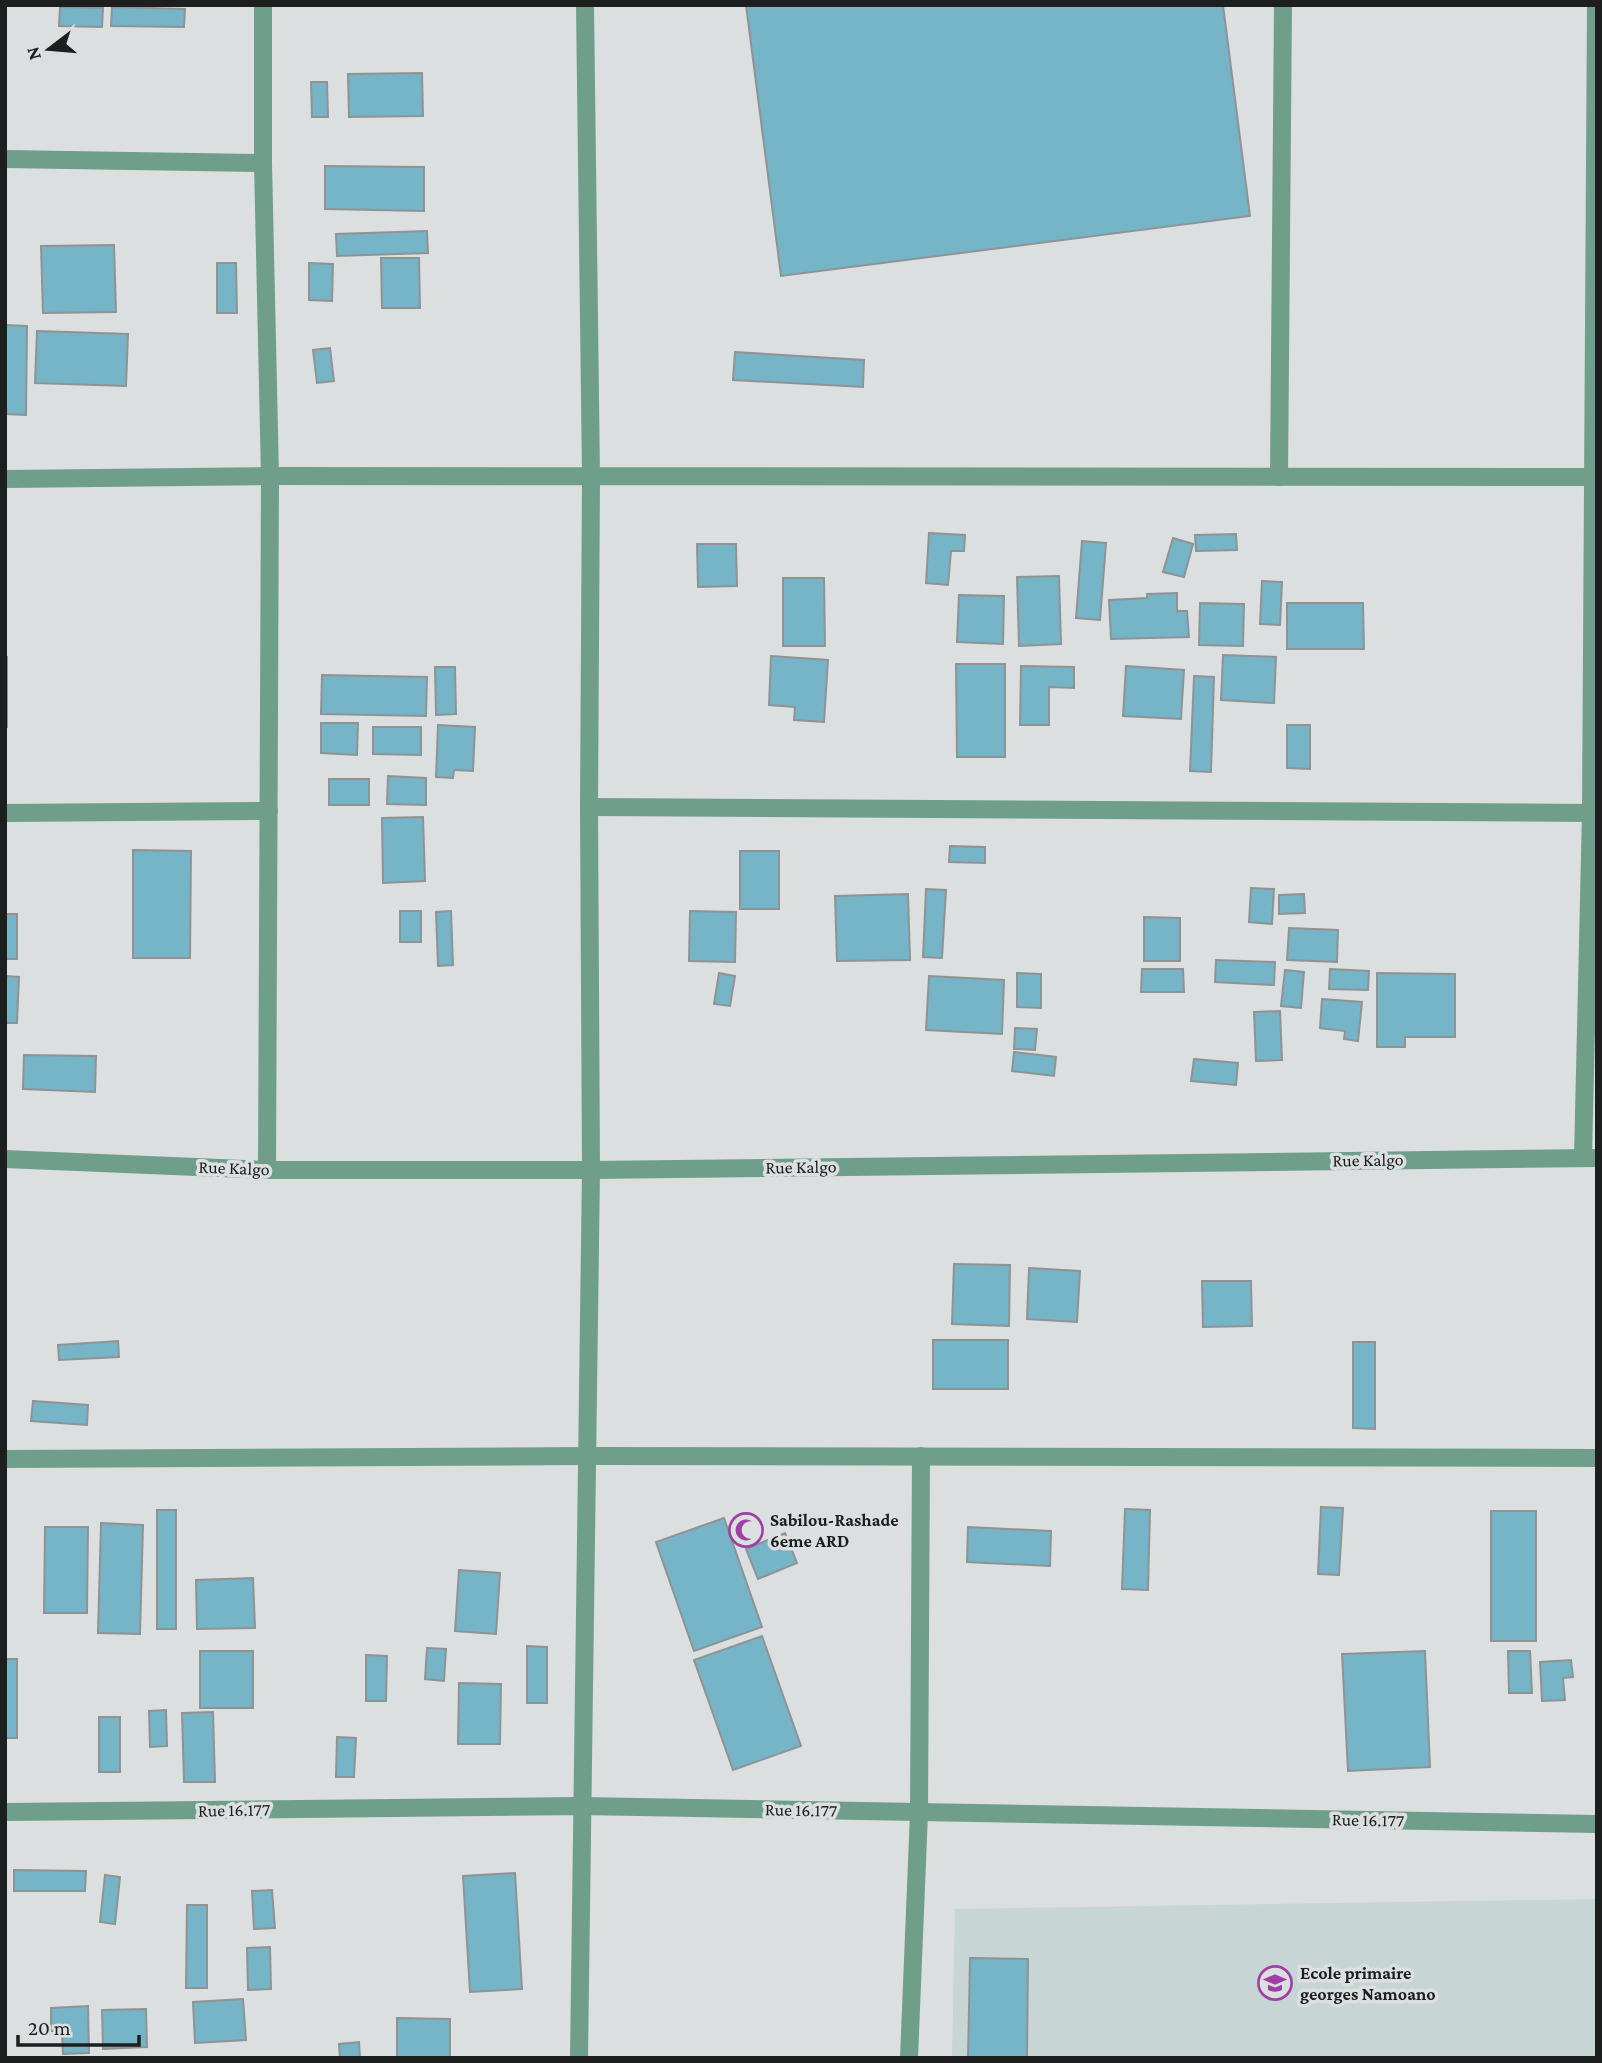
<svg xmlns="http://www.w3.org/2000/svg" width="1602" height="2063" viewBox="0 0 1602 2063" font-family="'Crimson Pro',serif">
<style>
.built{fill:#c8d5d5}
.building{fill:#76b4c8;stroke:#8f9394;stroke-width:2}
.lines{fill:none;stroke-linecap:round;stroke-linejoin:round}
.minor{stroke:#6f9e8b;stroke-width:18}
.labels{text-anchor:middle;stroke-width:7;stroke-linejoin:round;paint-order:stroke}
.street-label{font-size:18px;fill:#1d1e1e;stroke:#dbdfdf}
.poi-label{font-size:18px;font-weight:bold;fill:#1d1e1e;stroke:#dbdfdf;text-anchor:start}
</style>
<rect width="100%" height="100%" fill="#dbdfdf"/>
<polygon class="built" points="1597,1899 1597,2058 952,2058 955,1909"/>
<g class="building">
<polygon points="746,5 1223,5 1250,216 781,276"/>
<polygon points="60,7 103,8 102,27 59,26"/>
<polygon points="112,7 185,9 184,27 111,26"/>
<polygon points="422,73 423,116 349,117 348,74"/>
<polygon points="311,82 327,82 328,117 312,117"/>
<polygon points="325,166 424,167 424,211 325,209"/>
<polygon points="427,231 428,253 337,256 336,234"/>
<polygon points="114,245 116,312 43,313 41,246"/>
<polygon points="381,258 419,258 420,308 382,308"/>
<polygon points="217,263 236,263 237,313 217,313"/>
<polygon points="309,263 333,264 332,301 309,300"/>
<polygon points="5,325 27,326 26,415 5,414"/>
<polygon points="37,331 128,334 126,386 35,383"/>
<polygon points="330,348 334,381 317,383 313,350"/>
<polygon points="735,352 864,360 863,387 733,380"/>
<polygon points="929,533 965,535 964,551 951,551 948,585 926,583"/>
<polygon points="1236,534 1237,550 1196,551 1195,535"/>
<polygon points="1173,538 1193,544 1184,577 1163,572"/>
<polygon points="1082,541 1106,543 1100,620 1076,618"/>
<polygon points="697,544 736,544 737,586 698,587"/>
<polygon points="1059,576 1061,644 1019,646 1017,577"/>
<polygon points="783,578 824,578 825,646 783,646"/>
<polygon points="1262,581 1282,582 1280,625 1260,624"/>
<polygon points="1177,593 1177,611 1187,611 1189,637 1111,639 1109,600 1147,598 1147,594"/>
<polygon points="959,595 1004,596 1003,644 957,642"/>
<polygon points="1200,603 1244,604 1243,646 1199,645"/>
<polygon points="1287,603 1363,603 1364,649 1287,649"/>
<polygon points="1223,655 1276,657 1274,703 1221,700"/>
<polygon points="771,656 828,660 824,722 794,720 795,707 769,705"/>
<rect x="5" y="657" width="2" height="70"/>
<polygon points="956,664 1005,664 1005,757 957,757"/>
<polygon points="1021,666 1074,667 1074,688 1049,687 1049,725 1020,725"/>
<polygon points="1126,666 1184,670 1181,719 1123,716"/>
<polygon points="435,667 455,667 456,714 436,715"/>
<polygon points="322,675 427,677 426,716 321,714"/>
<polygon points="1194,676 1214,677 1211,772 1190,771"/>
<polygon points="321,723 358,723 357,755 321,753"/>
<polygon points="438,725 475,727 473,771 454,770 453,778 436,777"/>
<polygon points="1287,725 1310,725 1310,769 1287,768"/>
<polygon points="373,727 421,727 421,755 373,754"/>
<polygon points="388,776 426,778 426,805 387,804"/>
<rect x="329" y="779" width="40" height="26"/>
<polygon points="423,817 425,881 383,883 382,818"/>
<polygon points="950,846 985,847 985,863 949,862"/>
<polygon points="133,850 191,851 190,958 133,958"/>
<rect x="740" y="851" width="39" height="58"/>
<polygon points="1251,888 1274,889 1272,924 1249,922"/>
<polygon points="926,889 946,890 942,958 923,957"/>
<polygon points="908,894 910,960 837,961 835,896"/>
<polygon points="1304,894 1305,913 1279,914 1279,895"/>
<rect x="400" y="911" width="21" height="31"/>
<polygon points="451,911 453,965 438,966 436,912"/>
<polygon points="690,911 736,912 735,962 689,961"/>
<rect x="5" y="914" width="12" height="45"/>
<polygon points="1144,917 1180,918 1180,961 1144,961"/>
<polygon points="1289,928 1338,930 1337,962 1287,960"/>
<polygon points="1216,960 1275,962 1274,985 1215,982"/>
<polygon points="1142,969 1183,969 1184,992 1141,992"/>
<polygon points="1330,969 1369,971 1368,990 1329,989"/>
<polygon points="1285,970 1304,972 1301,1008 1281,1006"/>
<polygon points="719,973 735,976 730,1006 714,1004"/>
<polygon points="1017,973 1041,974 1041,1008 1017,1007"/>
<polygon points="1377,973 1455,974 1455,1037 1405,1037 1405,1047 1377,1047"/>
<polygon points="5,976 19,977 17,1023 5,1023"/>
<polygon points="929,976 1004,980 1002,1034 926,1030"/>
<polygon points="1322,999 1362,1002 1358,1041 1344,1039 1345,1031 1320,1028"/>
<polygon points="1280,1011 1282,1060 1256,1061 1254,1012"/>
<polygon points="1015,1028 1037,1029 1035,1050 1014,1049"/>
<polygon points="1014,1052 1056,1057 1054,1076 1012,1071"/>
<polygon points="24,1055 96,1056 95,1092 23,1089"/>
<polygon points="1194,1059 1238,1063 1236,1085 1191,1081"/>
<polygon points="954,1264 1010,1265 1009,1326 952,1324"/>
<polygon points="1029,1268 1080,1271 1077,1322 1027,1319"/>
<polygon points="1202,1281 1251,1281 1252,1326 1203,1327"/>
<rect x="933" y="1340" width="75" height="49"/>
<polygon points="118,1341 119,1357 59,1360 58,1345"/>
<polygon points="1353,1342 1375,1342 1375,1429 1353,1428"/>
<polygon points="33,1401 88,1405 87,1425 31,1421"/>
<polygon points="1321,1507 1343,1508 1339,1575 1318,1574"/>
<polygon points="1125,1509 1150,1510 1148,1590 1122,1589"/>
<rect x="157" y="1510" width="19" height="119"/>
<rect x="1491" y="1511" width="45" height="130"/>
<polygon points="724,1518 762,1627 694,1651 656,1542"/>
<polygon points="101,1523 143,1525 140,1634 98,1633"/>
<polygon points="45,1527 88,1527 87,1613 44,1613"/>
<polygon points="968,1527 1051,1531 1050,1566 967,1562"/>
<polygon points="785,1533 797,1563 758,1579 746,1549"/>
<polygon points="459,1570 500,1573 496,1634 455,1631"/>
<polygon points="253,1578 255,1628 197,1629 196,1580"/>
<polygon points="762,1636 801,1746 733,1770 694,1660"/>
<polygon points="527,1646 547,1647 547,1703 527,1703"/>
<polygon points="427,1648 446,1649 444,1681 425,1679"/>
<rect x="200" y="1651" width="53" height="57"/>
<polygon points="1425,1651 1430,1767 1348,1771 1342,1654"/>
<polygon points="1508,1651 1530,1651 1532,1693 1509,1693"/>
<polygon points="366,1655 387,1656 386,1701 366,1701"/>
<rect x="5" y="1659" width="12" height="79"/>
<polygon points="1571,1660 1573,1677 1563,1678 1565,1700 1542,1701 1540,1662"/>
<polygon points="459,1683 501,1684 500,1744 458,1744"/>
<polygon points="166,1710 167,1746 150,1747 149,1711"/>
<polygon points="213,1712 215,1782 184,1782 182,1713"/>
<rect x="99" y="1717" width="21" height="55"/>
<polygon points="337,1737 356,1738 354,1777 336,1777"/>
<polygon points="14,1870 86,1871 85,1891 14,1891"/>
<polygon points="515,1873 522,1989 470,1992 463,1876"/>
<polygon points="105,1875 120,1877 115,1924 100,1922"/>
<polygon points="272,1890 275,1928 254,1929 252,1891"/>
<polygon points="187,1905 207,1905 207,1988 186,1988"/>
<polygon points="270,1947 271,1989 248,1990 247,1948"/>
<polygon points="970,1958 1028,1959 1027,2058 968,2058"/>
<polygon points="243,1999 246,2040 195,2043 193,2002"/>
<polygon points="88,2006 89,2053 63,2054 62,2032 51,2031 51,2008"/>
<polygon points="146,2009 147,2047 103,2049 102,2010"/>
<polygon points="397,2018 450,2019 450,2058 397,2058"/>
<polygon points="359,2042 360,2058 340,2058 339,2044"/>
</g>
<g class="lines">
<g class="minor">
<polyline points="263,5 263,163 270,476 267,1170"/>
<polyline points="5,159 263,163"/>
<polyline points="1279,477 1283,5"/>
<polyline points="5,479 270,476 1597,477"/>
<polyline points="589,807 1591,813"/>
<polyline points="5,813 269,811"/>
<polyline points="1583,1158 1591,813 1596,5"/>
<polyline points="5,1159 267,1170 591,1170 1597,1158"/>
<polyline points="5,1459 585,1456 1597,1458"/>
<polyline points="5,1812 582,1806 1597,1824"/>
<polyline points="579,2058 591,1170 589,807 591,476 585,5"/>
<polyline points="909,2058 919,1813 921,1456"/>
</g>
</g>
<defs>
<g id="mosque-ring" transform="scale(1.75)"><circle r="9.5" fill="#dbdfdf" stroke="#9f3fa6" stroke-width="1.5"/><path d="M3.5-4.9A6 6 0 1 0 3.5 4.9A5 5 0 1 1 3.5-4.9Z" fill="#9f3fa6"/></g>
<g id="school-ring" transform="scale(1.75)"><circle r="9.5" fill="#dbdfdf" stroke="#9f3fa6" stroke-width="1.5"/><path d="M0-5L7-2L0 1L-7-2ZM-4 1L0 2.5L4 1V4Q0 6-4 4Z" fill="#9f3fa6"/></g>
</defs>
<g fill-rule="evenodd">
<use href="#mosque-ring" x="746" y="1530"/>
<use href="#school-ring" x="1275" y="1983"/>
</g>
<g class="labels">
<g class="street-label">
<text transform="translate(1368 1160) rotate(-1)" y="6">Rue Kalgo</text>
<text transform="translate(801 1167) rotate(-1)" y="6">Rue Kalgo</text>
<text transform="translate(234 1168) rotate(2)" y="6">Rue Kalgo</text>
<text transform="translate(234 1810) rotate(-1)" y="6">Rue 16.177</text>
<text transform="translate(801 1810) rotate(1)" y="6">Rue 16.177</text>
<text transform="translate(1368 1820) rotate(1)" y="6">Rue 16.177</text>
</g>
<g class="poi-label">
<text x="770" y="1526">Sabilou-Rashade<tspan x="770" dy="21">6eme ARD</tspan></text>
<text x="1300" y="1979">Ecole primaire<tspan x="1300" dy="21">georges Namoano</tspan></text>
</g>
</g>
<rect width="1602" height="2063" fill="none" stroke="#1d1e1e" stroke-width="14"/>
<g transform="translate(49 49) rotate(254)" stroke="#dbdfdf" stroke-width="5" paint-order="stroke">
<path d="M0-5L12 26L0 18L-12 26Z" fill="#1d1e1e"/>
<text y="-10" font-size="19" font-weight="bold" text-anchor="middle" fill="#1d1e1e">N</text>
</g>
<path d="M18 2035v10h121v-10" fill="none" stroke="#1d1e1e" stroke-width="3.5"/>
<text x="28" y="2035" font-size="21" fill="#1d1e1e" stroke="#dbdfdf" stroke-width="5" paint-order="stroke">20 m</text>
</svg>
